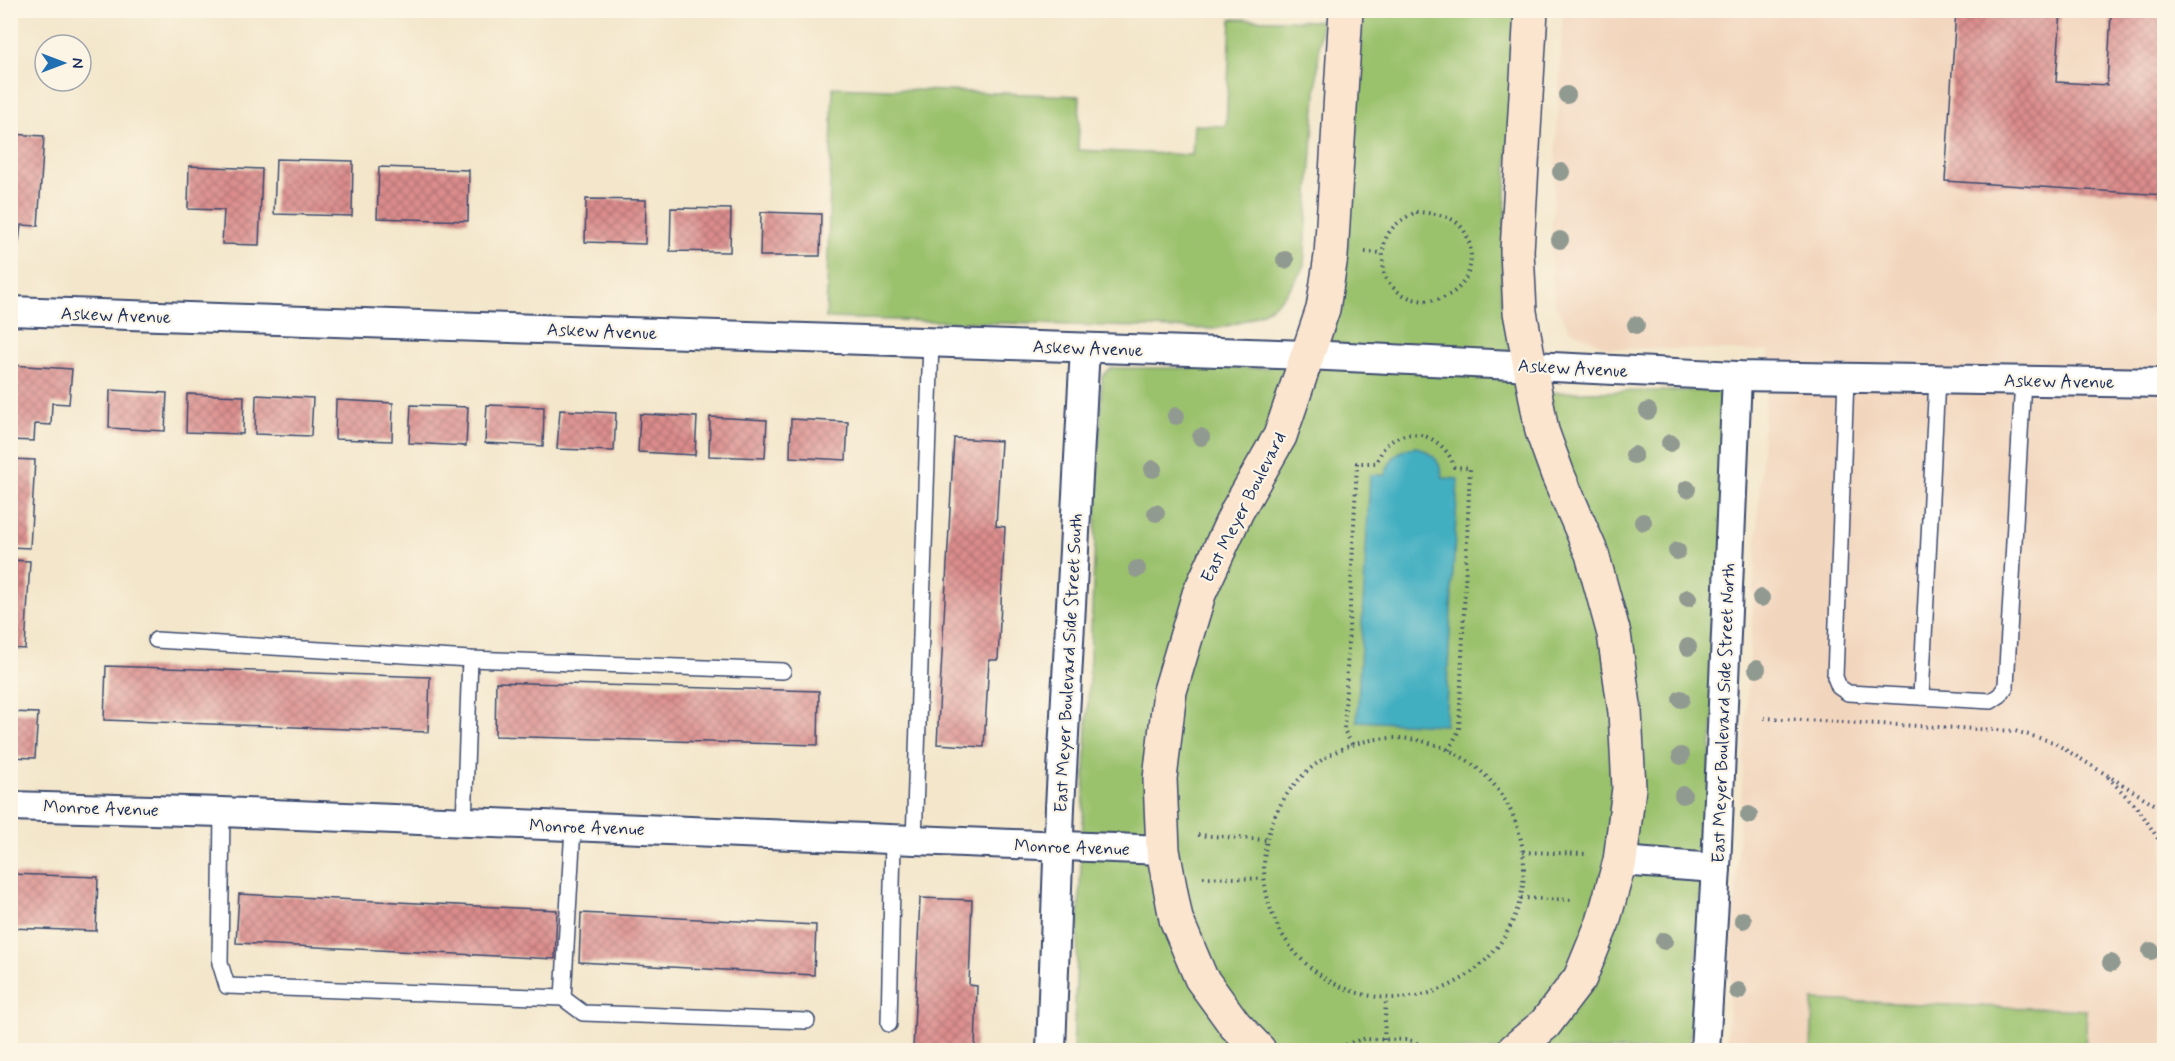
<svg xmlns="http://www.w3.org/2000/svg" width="2175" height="1061" viewBox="0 0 2175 1061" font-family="Mynerve,sans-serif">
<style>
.built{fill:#f2d5bd}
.green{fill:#9ac16c;stroke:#5a7865;stroke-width:1.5}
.water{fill:#43afc1;stroke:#2f6f90;stroke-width:1.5}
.building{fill:url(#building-cross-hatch)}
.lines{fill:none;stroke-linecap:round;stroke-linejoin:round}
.service-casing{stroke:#3b4a6e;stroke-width:18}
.minor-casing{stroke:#3b4a6e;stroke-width:32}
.secondary-casing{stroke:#3b4a6e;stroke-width:36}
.path{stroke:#3b4a6e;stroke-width:4;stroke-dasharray:1.5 4.5;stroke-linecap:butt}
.service{stroke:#fff;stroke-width:15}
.minor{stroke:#fff;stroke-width:28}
.secondary{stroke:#fce5cf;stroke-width:33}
.tree{fill:#919a91}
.labels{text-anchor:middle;stroke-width:4.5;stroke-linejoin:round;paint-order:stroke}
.street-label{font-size:18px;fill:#1b2f5e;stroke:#fcf5e5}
</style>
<defs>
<pattern id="building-cross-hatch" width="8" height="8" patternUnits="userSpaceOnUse" patternTransform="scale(1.5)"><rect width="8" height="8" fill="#db8c8b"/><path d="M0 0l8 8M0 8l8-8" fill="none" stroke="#b17375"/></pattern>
</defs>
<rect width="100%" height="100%" fill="#fcf5e5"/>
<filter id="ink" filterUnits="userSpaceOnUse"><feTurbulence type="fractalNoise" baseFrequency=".0167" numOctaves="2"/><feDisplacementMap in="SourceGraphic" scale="12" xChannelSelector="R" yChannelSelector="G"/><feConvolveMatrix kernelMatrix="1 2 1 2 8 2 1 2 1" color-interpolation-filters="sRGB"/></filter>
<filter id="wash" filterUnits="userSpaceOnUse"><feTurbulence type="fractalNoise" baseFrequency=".008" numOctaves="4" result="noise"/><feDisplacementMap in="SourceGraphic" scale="24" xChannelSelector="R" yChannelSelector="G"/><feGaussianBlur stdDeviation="1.35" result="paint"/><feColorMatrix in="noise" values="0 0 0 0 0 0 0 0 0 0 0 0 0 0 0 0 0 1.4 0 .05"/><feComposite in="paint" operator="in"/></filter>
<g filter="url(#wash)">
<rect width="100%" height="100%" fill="#f3e6ca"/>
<polygon class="built" points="1563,11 2164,11 2164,1050 1726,1050 1768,351 1609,348 1570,330 1554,302 1551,250"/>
<g class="green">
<polygon points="1363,11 1515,11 1501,296 1518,393 1725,390 1736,411 1689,1050 1073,1050 1102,376 1111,368 1266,368 1343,310"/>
<path d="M1231 19 1321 21 1304 265C1285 306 1257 320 1214 329L826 318 833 87 1080 96 1078 150 1192 155 1194 125 1226 126Z"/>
<polygon points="1813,1000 2087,1010 2085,1050 1811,1050"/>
</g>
<path class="water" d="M1416 447C1433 452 1440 461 1443 478L1458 479 1445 725 1357 721 1370 475H1385C1390 458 1398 449 1416 447Z"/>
<g id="blocks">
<g class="building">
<polygon points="1001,10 1020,10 1020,15 1001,14"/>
<polygon points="1956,10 2061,10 2056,82 2107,85 2111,14 2164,18 2164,195 1945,181"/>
<polygon points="10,134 44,136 38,226 21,225 19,242 10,241"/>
<polygon points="276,159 353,161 352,216 274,214"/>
<polygon points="189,166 262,169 259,245 222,244 224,210 188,209"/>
<polygon points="379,167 469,170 468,221 377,218"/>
<polygon points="586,199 646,200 645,244 585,242"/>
<polygon points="671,208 731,209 730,252 670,251"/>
<polygon points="761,212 821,214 820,256 760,256"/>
<polygon points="10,365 72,369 69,404 52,403 51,425 35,424 34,441 10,440"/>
<polygon points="110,390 167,393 165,431 109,428"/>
<polygon points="187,394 244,396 243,434 186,432"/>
<polygon points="256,395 313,398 311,436 255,434"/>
<polygon points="336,400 393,403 392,441 335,439"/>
<polygon points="411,405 468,407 466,446 409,443"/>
<polygon points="487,405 544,407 543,446 485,443"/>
<polygon points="560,410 616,413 614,451 557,449"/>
<polygon points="640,414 697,417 695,455 638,452"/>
<polygon points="710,417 767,420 765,458 709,456"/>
<polygon points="791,419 848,422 846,460 790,457"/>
<polygon points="954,438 1001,441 996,526 1005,527 998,660 989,660 984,747 937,744"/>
<polygon points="10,459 35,460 30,548 10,547"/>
<polygon points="10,560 30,561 25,649 10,648"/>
<polygon points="106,666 430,677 428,732 104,720"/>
<polygon points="10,670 13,671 12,697 10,697"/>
<polygon points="496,682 819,691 818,745 495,736"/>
<polygon points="10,712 38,713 35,758 10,757"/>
<polygon points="10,874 98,877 96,931 10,928"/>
<polygon points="239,894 557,910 555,959 236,943"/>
<polygon points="920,898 972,900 969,985 977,986 975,1050 913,1050"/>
<polygon points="581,913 816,925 814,975 579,962"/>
</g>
</g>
</g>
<g filter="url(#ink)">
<use href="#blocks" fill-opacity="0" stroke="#3b4a6e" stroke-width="1.5"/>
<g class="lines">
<g class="service-casing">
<g id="service">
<polyline points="1846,378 1835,677 1839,687 1848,693 1991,701 2000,695 2006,686 2023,380"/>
<polyline points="156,640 470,659 783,671"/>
<polyline points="1921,697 1937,379"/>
<polyline points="222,812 220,963 227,986 563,998 583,1013 807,1021"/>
<polyline points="464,822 470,659"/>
<polyline points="914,841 931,342"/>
<polyline points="563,998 573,827"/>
<polyline points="889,1024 893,840"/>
</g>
</g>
<g class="minor-casing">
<g id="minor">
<polyline points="10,311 1307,355 1737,376 2164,383"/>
<polyline points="10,806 222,812 1163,850"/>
<polyline points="1620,861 1716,868"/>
<polyline points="1051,1050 1060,807 1085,348"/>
<polyline points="1705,1050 1716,868 1737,376"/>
</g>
</g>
<g class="secondary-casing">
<g id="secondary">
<polyline points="1259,1050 1235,1025 1201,978 1176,919 1163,850 1160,779 1170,691 1199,594 1237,511 1280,436 1323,309 1331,256 1346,10"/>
<polyline points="1514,1050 1545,1024 1580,978 1603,922 1620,861 1629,788 1625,712 1614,634 1592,554 1558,475 1542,431 1520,312 1517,251 1531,10"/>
</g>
</g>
<g class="path">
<path d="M1416 212C1430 213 1445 214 1456 222 1471 233 1474 257 1468 273 1454 308 1407 310 1386 279 1383 275 1384 267 1383 261 1381 234 1394 223 1416 212Z"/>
<polyline points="1365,252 1382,253"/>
<polyline points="1764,718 2015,731 2053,742 2164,810"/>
<circle cx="1394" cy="868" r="130"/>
<path d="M1352 744 1344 730 1357 463H1376C1380 456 1382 448 1389 443 1413 423 1447 440 1454 467L1470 468 1459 730 1449 750"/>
<polyline points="2108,777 2140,811 2164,848"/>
<polyline points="1198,835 1266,840"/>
<polyline points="1523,852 1588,854"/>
<polyline points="1203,877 1263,879"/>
<polyline points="1521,898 1574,900"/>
<polyline points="1384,1040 1386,999"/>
<polyline points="1340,1047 1361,1039 1406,1040 1413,1041 1430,1050"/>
</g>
<use href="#service" class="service"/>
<use href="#minor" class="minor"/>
<use href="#secondary" class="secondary"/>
</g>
<g class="tree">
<circle cx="1567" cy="95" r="9"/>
<circle cx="1561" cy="172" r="9"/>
<circle cx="1560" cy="240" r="9"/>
<circle cx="1285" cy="260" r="9"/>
<circle cx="1636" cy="325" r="9"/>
<circle cx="1648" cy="411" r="9"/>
<circle cx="1176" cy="416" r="9"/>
<circle cx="1201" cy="437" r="9"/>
<circle cx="1670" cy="443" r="9"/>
<circle cx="1634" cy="455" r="9"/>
<circle cx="1153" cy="469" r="9"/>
<circle cx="1687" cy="489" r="9"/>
<circle cx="1156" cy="513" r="9"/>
<circle cx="1643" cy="522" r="9"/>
<circle cx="1677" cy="551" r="9"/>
<circle cx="1137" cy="569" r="9"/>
<circle cx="1688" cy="598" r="9"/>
<circle cx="1761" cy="598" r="9"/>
<circle cx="1688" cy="647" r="9"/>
<circle cx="1757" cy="669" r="9"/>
<circle cx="1681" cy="699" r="9"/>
<circle cx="1681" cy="756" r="9"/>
<circle cx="1683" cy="795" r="9"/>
<circle cx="1749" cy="815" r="9"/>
<circle cx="1743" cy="920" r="9"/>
<circle cx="1664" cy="941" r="9"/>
<circle cx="2151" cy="951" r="9"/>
<circle cx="2111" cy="963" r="9"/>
<circle cx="1738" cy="991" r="9"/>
</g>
</g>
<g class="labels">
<g class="street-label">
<text transform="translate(116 315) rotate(2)" y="6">Askew Avenue</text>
<text transform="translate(602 331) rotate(2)" y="6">Askew Avenue</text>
<text transform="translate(1088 348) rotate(2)" y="6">Askew Avenue</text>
<text transform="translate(1573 368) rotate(3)" y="6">Askew Avenue</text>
<text transform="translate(2059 381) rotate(1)" y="6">Askew Avenue</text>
<text transform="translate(1243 507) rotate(-63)" y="6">East Meyer Boulevard</text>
<text transform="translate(1068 663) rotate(-87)" y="6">East Meyer Boulevard Side Street South</text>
<text transform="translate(1723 713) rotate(-88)" y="6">East Meyer Boulevard Side Street North</text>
<text transform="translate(101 808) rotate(2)" y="6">Monroe Avenue</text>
<text transform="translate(587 827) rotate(2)" y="6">Monroe Avenue</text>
<text transform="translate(1072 847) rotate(2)" y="6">Monroe Avenue</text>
</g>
</g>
<rect width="2175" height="1061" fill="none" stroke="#fcf5e5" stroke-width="36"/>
<g transform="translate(63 63) rotate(90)"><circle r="28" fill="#fcf5e5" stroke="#a2a6af" stroke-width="1.5"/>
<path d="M0-4.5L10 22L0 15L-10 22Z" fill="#1f6fb2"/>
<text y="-9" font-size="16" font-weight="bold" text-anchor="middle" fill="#1b2f5e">N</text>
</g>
</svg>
